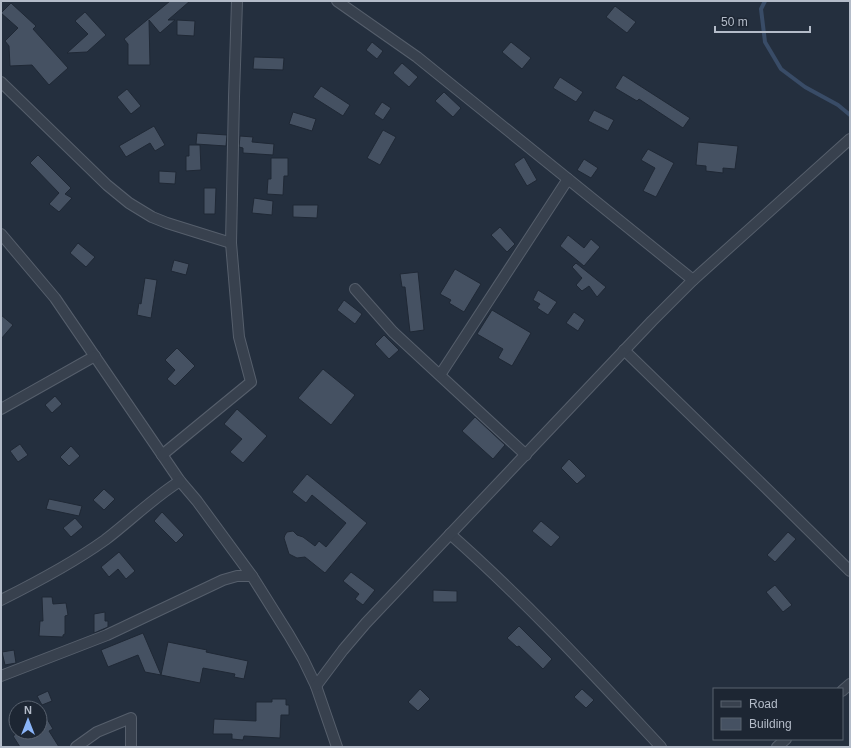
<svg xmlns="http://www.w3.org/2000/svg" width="851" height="748" viewBox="0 0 851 748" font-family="Arial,sans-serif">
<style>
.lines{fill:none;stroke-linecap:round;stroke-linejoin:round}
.stream{stroke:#394c67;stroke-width:4}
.building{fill:#455162;stroke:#1f2835}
.street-casing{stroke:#565f6c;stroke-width:12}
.street{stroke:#38414e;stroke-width:10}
</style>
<rect width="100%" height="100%" fill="#242f3e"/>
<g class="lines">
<polyline class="stream" points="765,1 761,9 765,42 781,69 805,87 838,105 850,115"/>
</g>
<g class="building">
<polygon points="170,1 190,1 168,20 175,20 160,33 149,20 150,65 128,65 128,44 124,39"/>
<polygon points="11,3 36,26 33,29 68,68 49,85 32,65 10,66 9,46 5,41 18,28 1,13"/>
<polygon points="615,6 636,22 627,33 606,17"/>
<polygon points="85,12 106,35 87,52 67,53 88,34 75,21"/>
<polygon points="177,20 195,21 194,36 177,35"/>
<polygon points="372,42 383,51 377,59 366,50"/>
<polygon points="511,42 531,58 522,69 502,52"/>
<polygon points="254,57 284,58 283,70 253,69"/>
<polygon points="402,63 418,77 409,87 393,73"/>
<polygon points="623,75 690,118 683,128 639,99 637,101 615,88"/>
<polygon points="560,77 583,92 576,102 553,88"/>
<polygon points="321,86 350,105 343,116 313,97"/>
<polygon points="127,89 141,106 131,114 117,97"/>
<polygon points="444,92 461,108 453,117 435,101"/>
<polygon points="382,102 391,108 383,120 374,114"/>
<polygon points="594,110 614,120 608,131 588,121"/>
<polygon points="293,112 316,119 312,131 289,124"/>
<polygon points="154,126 165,145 155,151 150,143 126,157 119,146"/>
<polygon points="383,130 396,137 380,165 367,158"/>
<polygon points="197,133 227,135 226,146 196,144"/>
<polygon points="240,136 253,137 252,142 274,144 273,155 243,153 243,148 239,147"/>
<polygon points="698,142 738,146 735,169 723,168 723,173 706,171 706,166 696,165"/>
<polygon points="189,145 200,145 201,170 186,171 186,156 189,156"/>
<polygon points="648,149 674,163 656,197 643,191 655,168 641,160"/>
<polygon points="38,155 71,188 65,194 72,198 59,212 49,204 59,193 30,163"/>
<polygon points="524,157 537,180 527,186 514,164"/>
<polygon points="271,158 288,158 288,176 284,176 283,195 267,194 268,179 271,179"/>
<polygon points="584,159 598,168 591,178 577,170"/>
<polygon points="159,171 176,172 175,184 159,183"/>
<polygon points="204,188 216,188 215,214 204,214"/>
<polygon points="254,198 273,201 272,215 252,213"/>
<polygon points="293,205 318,205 317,218 293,217"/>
<polygon points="500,227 515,244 507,252 491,235"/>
<polygon points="568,235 584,248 591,239 600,247 584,266 560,246"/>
<polygon points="78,243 95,257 86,267 70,253"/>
<polygon points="174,260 189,264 186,275 171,271"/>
<polygon points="576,263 606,287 597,297 589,286 582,291 576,285 582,278 572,267"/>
<polygon points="455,269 481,284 464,312 449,303 451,300 440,294"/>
<polygon points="418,272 424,330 410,332 405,287 402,287 400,274"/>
<polygon points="145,278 157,280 151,318 137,315 139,303 141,304"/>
<polygon points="538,290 557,302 548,315 537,308 540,304 533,300"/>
<polygon points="344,300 362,314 355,324 337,310"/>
<polygon points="492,310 531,333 512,366 498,358 503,349 477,334"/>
<polygon points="574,312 585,320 578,331 566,323"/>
<polygon points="1,315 13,325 1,339"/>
<polygon points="384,335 399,350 389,359 375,344"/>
<polygon points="177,348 195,366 175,386 167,379 175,370 165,360"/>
<polygon points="323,369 355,395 331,425 298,398"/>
<polygon points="55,396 62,404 52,413 45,405"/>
<polygon points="237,409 267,436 243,463 230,452 242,439 224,424"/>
<polygon points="475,417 505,445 493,459 462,431"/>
<polygon points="20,444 28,455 18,462 10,451"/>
<polygon points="71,446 80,456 69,466 60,457"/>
<polygon points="569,459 586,476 577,484 561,468"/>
<polygon points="307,474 367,523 325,573 305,557 297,558 289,554 284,538 285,535 287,532 293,531 297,535 303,537 315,546 319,541 326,547 346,523 312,495 306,503 292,492"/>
<polygon points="104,489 115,499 104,510 93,500"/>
<polygon points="49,499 82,506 79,516 46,509"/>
<polygon points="162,512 184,535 176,543 154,521"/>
<polygon points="75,518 83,527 71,537 63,528"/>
<polygon points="541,521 560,537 551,547 532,531"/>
<polygon points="788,532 796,539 775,562 767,555"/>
<polygon points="119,552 135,571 126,579 118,569 109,577 101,567"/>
<polygon points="351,572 375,590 363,605 355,599 359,594 343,581"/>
<polygon points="775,585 792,605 783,612 766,592"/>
<polygon points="433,590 457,591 457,602 433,602"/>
<polygon points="42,597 52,597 53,604 66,603 68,615 65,616 65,634 63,635 63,637 39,636 40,621 43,621"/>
<polygon points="105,612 105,621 108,621 108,627 94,633 94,614"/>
<polygon points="519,626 552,659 543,669 519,646 517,647 507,638"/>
<polygon points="143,633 161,675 145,672 138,655 108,667 101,650"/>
<polygon points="168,642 207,650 206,652 248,661 244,679 234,677 235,674 203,668 200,683 161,675"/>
<polygon points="14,650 16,663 5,665 2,652"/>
<polygon points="420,689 430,699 418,711 408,702"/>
<polygon points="582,689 594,700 586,708 574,697"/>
<polygon points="48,691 52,701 42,705 37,696"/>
<polygon points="272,699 286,699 286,705 289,705 289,715 281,715 280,738 244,736 243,740 232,739 232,734 213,734 214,719 256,721 256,702 272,702"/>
<polygon points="40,707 53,729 49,731 59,747 20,747 13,736 19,732 40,732"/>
</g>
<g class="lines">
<g class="street-casing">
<g id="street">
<polyline points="337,1 417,57 693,280"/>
<polyline points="1,82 107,185 129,203 152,217 167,223 231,243"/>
<polyline points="1,234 55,298 180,481 197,501 252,576 289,635 303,659 316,686 337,747"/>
<polyline points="355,289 393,332 526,455"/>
<polyline points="624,350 766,488 850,571"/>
<polyline points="440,375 568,179"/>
<polyline points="1,409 95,356"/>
<polyline points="162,455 251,382 239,337 231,243 234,97 237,1"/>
<path d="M450 534C525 600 593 674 661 747"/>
<path d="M1 600C37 582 73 563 105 540 130 521 153 498 180 481"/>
<polyline points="1,676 107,635 223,580 237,576 252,576"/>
<polyline points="316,686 343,650 366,623 652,321 693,280 850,139"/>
<polyline points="842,691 850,684"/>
<polyline points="76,747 97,732 131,718 131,747"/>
<polyline points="777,747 786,739"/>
</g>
</g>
<use href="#street" class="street"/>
</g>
<rect width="851" height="748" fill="none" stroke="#b4bcc9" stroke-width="4"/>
<rect x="713" y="688" width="130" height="52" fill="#1d2633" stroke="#59626f"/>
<rect x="721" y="701" width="20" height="6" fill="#38414e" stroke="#59626f"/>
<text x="749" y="708" font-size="12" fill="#b4bcc9">Road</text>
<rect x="721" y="718" width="20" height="12" fill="#455162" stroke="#59626f"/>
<text x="749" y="728" font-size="12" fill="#b4bcc9">Building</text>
<g transform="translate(28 720)"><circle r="19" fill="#1d2633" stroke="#59626f"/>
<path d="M0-3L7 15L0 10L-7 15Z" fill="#8ab4f8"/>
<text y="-6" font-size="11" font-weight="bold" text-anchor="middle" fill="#b4bcc9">N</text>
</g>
<path d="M715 26v6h95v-6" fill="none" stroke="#b4bcc9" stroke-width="2"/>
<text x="721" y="26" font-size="12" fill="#b4bcc9" stroke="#1d2633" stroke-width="3" paint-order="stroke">50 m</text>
</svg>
